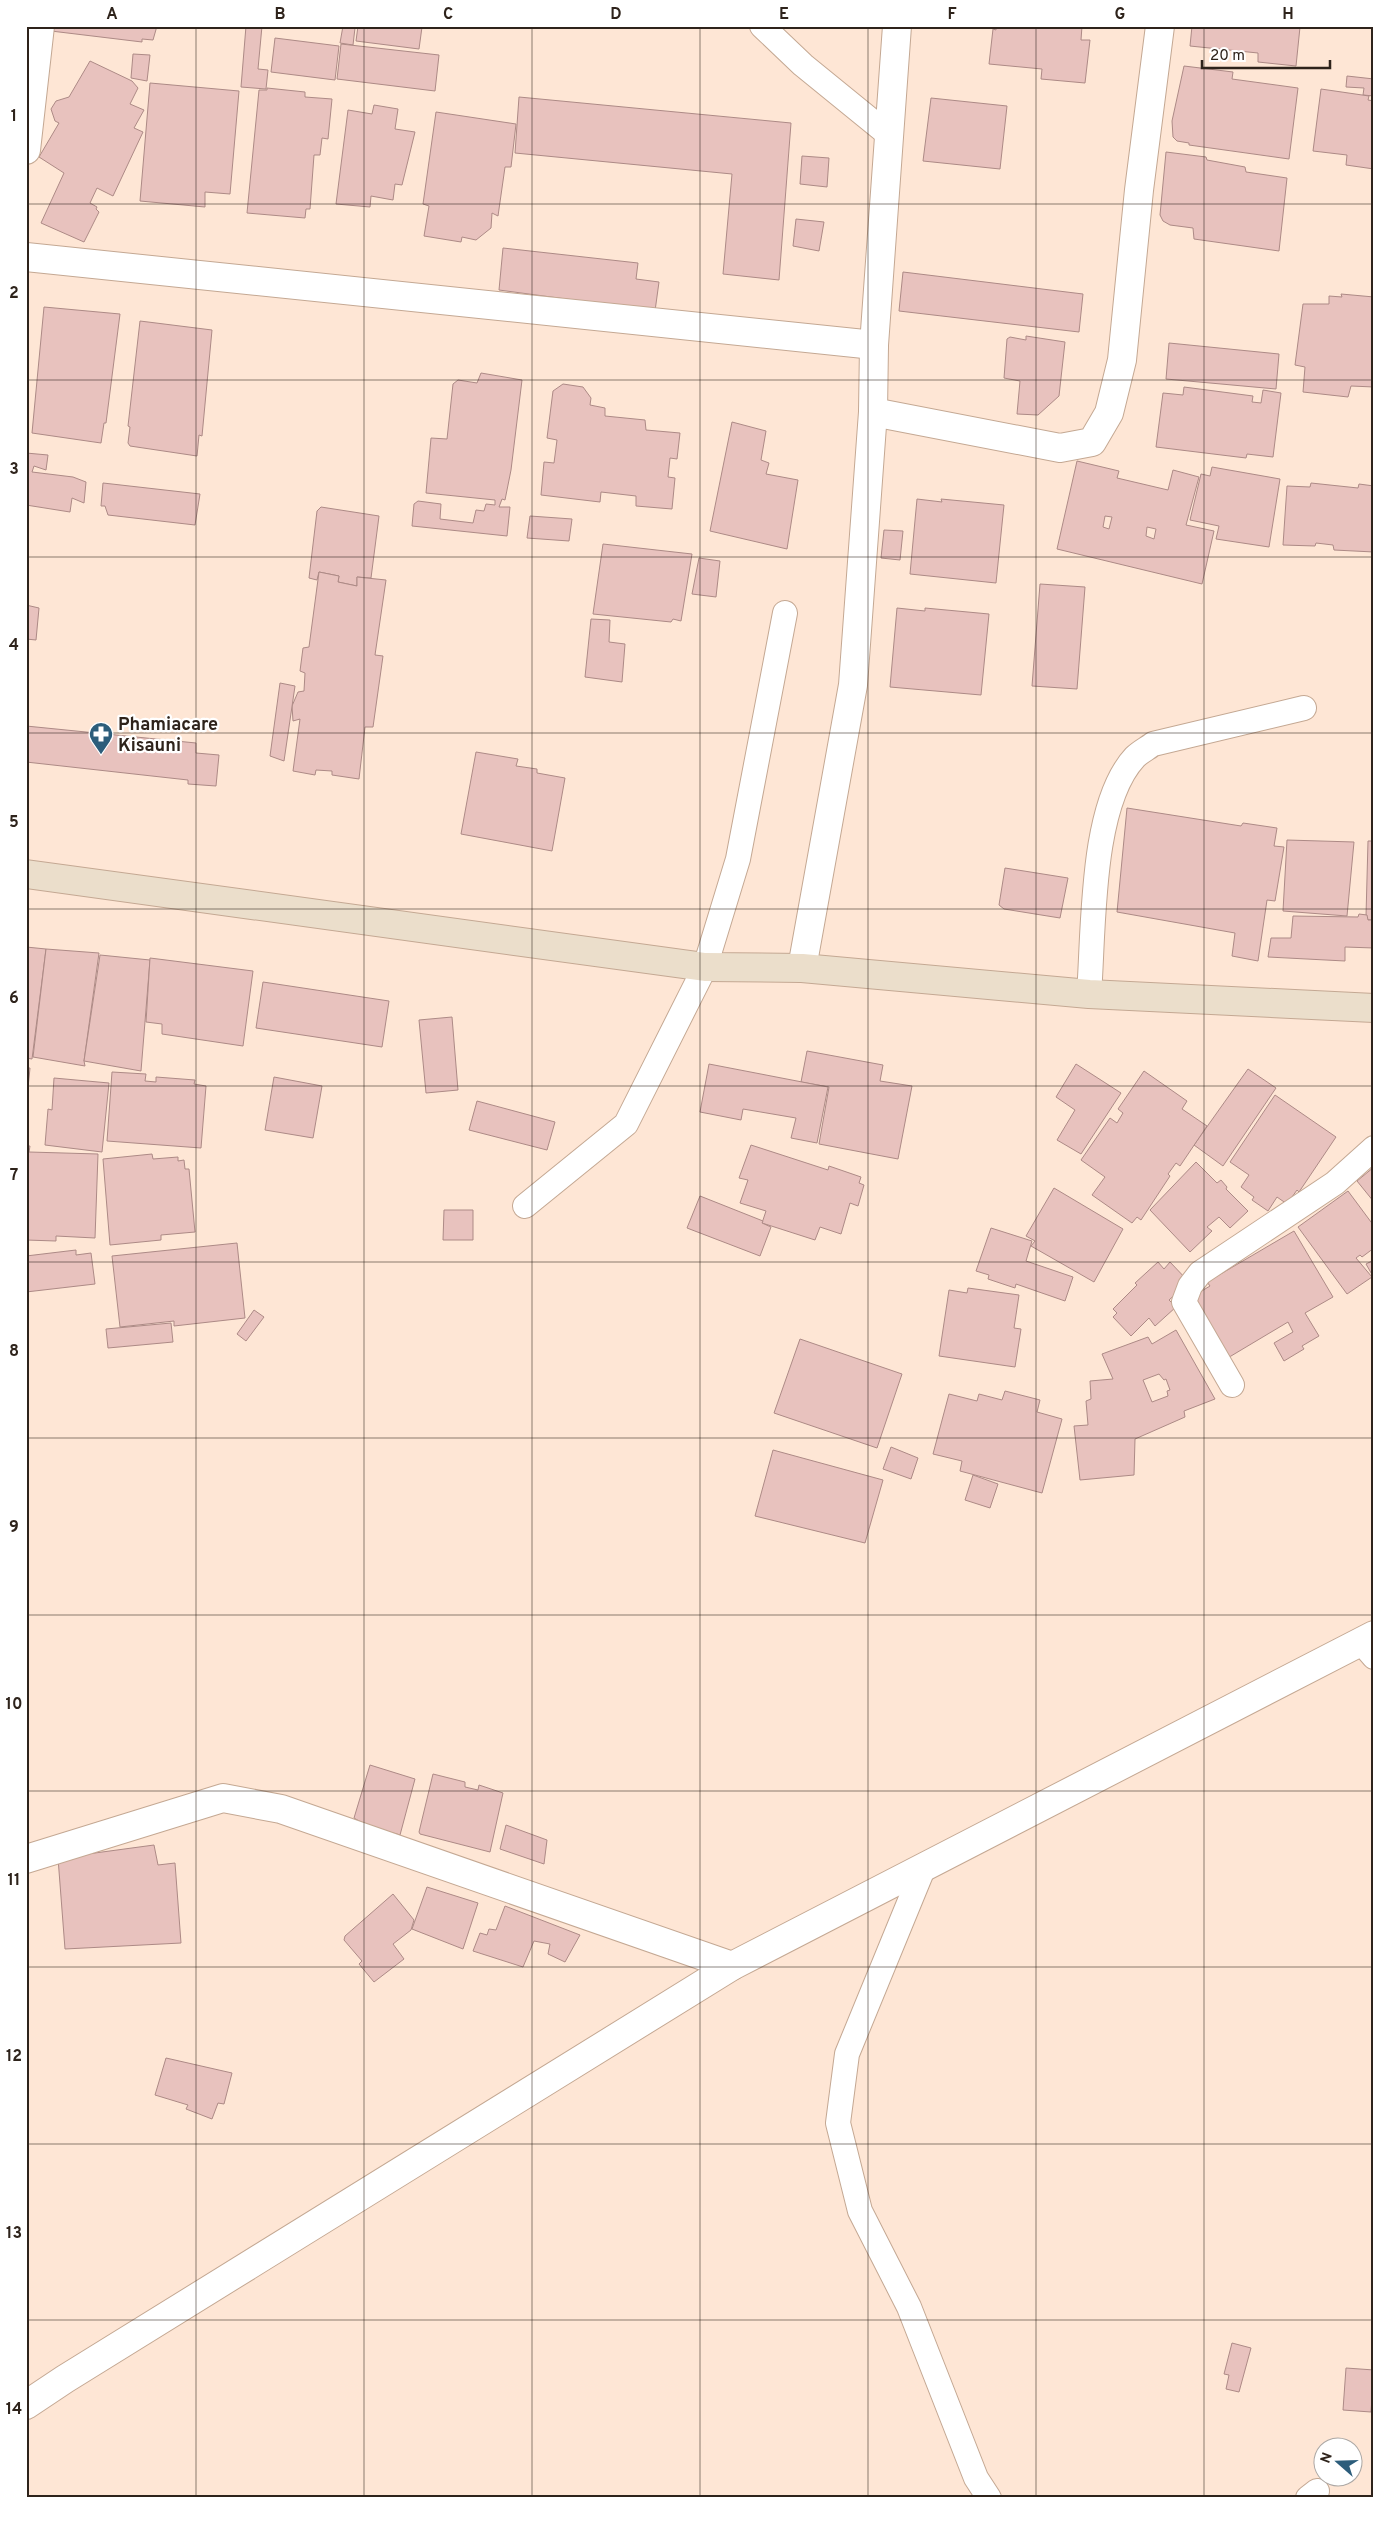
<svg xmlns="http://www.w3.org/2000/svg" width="1400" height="2524" viewBox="0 0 1400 2524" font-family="Overpass,sans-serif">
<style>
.building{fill:#e8c2be;stroke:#ad8a86;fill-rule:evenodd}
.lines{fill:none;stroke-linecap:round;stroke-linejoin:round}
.lane-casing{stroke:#c4a893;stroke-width:26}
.street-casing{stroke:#c4a893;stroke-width:30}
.secondary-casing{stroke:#c4a893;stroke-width:30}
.lane{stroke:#fff;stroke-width:24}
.street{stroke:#fff;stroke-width:28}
.secondary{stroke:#ebdecb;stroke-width:28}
.grid{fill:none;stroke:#2e231b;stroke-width:1;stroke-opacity:0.55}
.labels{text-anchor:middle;stroke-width:4.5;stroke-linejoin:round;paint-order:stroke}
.poi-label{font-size:18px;font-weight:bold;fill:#2e231b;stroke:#fff;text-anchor:start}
.neatline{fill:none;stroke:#2e231b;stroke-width:2}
.grid-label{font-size:16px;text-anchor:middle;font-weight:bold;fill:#2e231b}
</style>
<rect width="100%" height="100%" fill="#fee6d5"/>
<g class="building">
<polygon points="52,26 157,26 153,40 142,39 142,42 51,31"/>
<polygon points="246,26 262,26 258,69 268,70 266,89 241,87"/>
<polygon points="343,26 355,28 353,45 340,43"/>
<polygon points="358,26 426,26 422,27 419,49 356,41"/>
<polygon points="996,26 1082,26 1081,40 1090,40 1085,83 1041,79 1042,69 989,64 993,29 996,30"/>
<polygon points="1192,26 1303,26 1300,27 1296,66 1258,62 1258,53 1190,46"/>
<polygon points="275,38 339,46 335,80 271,72"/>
<polygon points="341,44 439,55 435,91 337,79"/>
<polygon points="133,54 150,55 147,81 131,78"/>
<polygon points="90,61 132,81 138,88 130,104 144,110 134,128 143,132 113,196 97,188 90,203 97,207 96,209 99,212 84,242 41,223 64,173 39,157 59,123 55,121 51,109 56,101 69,97"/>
<polygon points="1184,66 1233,72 1232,79 1298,88 1289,159 1189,145 1189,143 1177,141 1173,137 1172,121"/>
<polygon points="1347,76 1374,79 1374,96 1363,95 1364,88 1346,87"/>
<polygon points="150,83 239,91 230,194 205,192 205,207 140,201"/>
<polygon points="267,88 305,92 305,97 332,99 328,139 322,138 320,155 314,155 310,209 306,209 305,218 247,213 259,90 267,90"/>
<polygon points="1321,89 1369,96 1368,100 1374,101 1374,169 1346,165 1347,155 1313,151"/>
<polygon points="519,97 791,123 779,280 723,274 732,174 515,153"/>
<polygon points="931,98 1007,106 1000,169 923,161"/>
<polygon points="374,105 398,109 395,129 415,132 402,185 395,184 393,200 371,196 370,207 336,204 348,110 372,114"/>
<polygon points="436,112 516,124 511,167 505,167 498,216 492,213 491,228 476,240 462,237 461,242 424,236 429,206 423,204"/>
<polygon points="1166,152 1206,157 1207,160 1245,167 1246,172 1287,178 1279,251 1194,239 1193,228 1170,225 1163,221 1160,215"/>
<polygon points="802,156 829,158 827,187 800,184"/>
<polygon points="796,219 824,222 819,251 793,246"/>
<polygon points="503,248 638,263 636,279 659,282 655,311 499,290"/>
<polygon points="903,272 1083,294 1079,332 899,311"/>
<polygon points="1341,294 1374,297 1374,387 1351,386 1348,397 1303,392 1305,367 1295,365 1303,304 1329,304 1329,296 1342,297"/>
<polygon points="44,307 120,314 106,423 104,423 101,443 32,433"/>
<polygon points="140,321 212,330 202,436 199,435 197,456 130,446 128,443 130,427 128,426"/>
<polygon points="1026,336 1065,342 1059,396 1038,415 1017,414 1020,381 1004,378 1007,339 1010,337 1026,340"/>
<polygon points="1169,343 1279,354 1276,389 1166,379"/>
<polygon points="481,373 522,380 511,470 505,500 502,499 499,507 510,507 507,536 412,526 414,504 418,501 441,504 440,519 473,523 476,510 484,511 486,504 495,505 495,500 426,493 431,438 447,439 453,384 458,380 477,383"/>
<polygon points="563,384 583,387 591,398 590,405 605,408 605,416 645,420 646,430 680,433 677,459 670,458 668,477 675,478 672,509 636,506 636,496 601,492 600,502 541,495 544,462 554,463 557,440 547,438 553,391"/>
<polygon points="1184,387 1253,396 1252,402 1261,403 1263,390 1281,393 1273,457 1247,454 1246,458 1156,447 1163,393 1183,395"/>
<polygon points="732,422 766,431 761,460 769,463 766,474 798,480 787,549 710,531"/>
<polygon points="26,453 48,455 46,470 34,466 32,472 73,477 86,482 84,503 72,498 70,512 26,505"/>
<path d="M1077 461 1119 471 1117 478 1168 490 1173 470 1199 477 1186 525 1214 531 1202 584 1057 549ZM1105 516 1112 517 1109 529 1103 527ZM1147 527 1156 529 1154 539 1146 536Z"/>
<polygon points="1212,467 1280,479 1269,547 1216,539 1219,526 1190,520 1201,474 1210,476"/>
<polygon points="103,483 200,494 195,525 108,515 105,506 101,506"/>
<polygon points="1311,483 1358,488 1359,484 1374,486 1374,552 1334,550 1333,545 1316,543 1315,546 1283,545 1287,486 1310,487"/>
<polygon points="917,499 942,502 941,499 1004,505 996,583 910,574"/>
<polygon points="321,507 379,516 371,578 357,577 357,586 338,582 339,576 319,572 317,580 309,578 317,511"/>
<polygon points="530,516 572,519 569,541 527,538"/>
<polygon points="884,530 903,531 900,560 881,558"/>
<polygon points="603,544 692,554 681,621 673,619 671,622 593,614"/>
<polygon points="699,558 720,561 716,597 692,594"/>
<polygon points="319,572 339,576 338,582 357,586 357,577 386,580 375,655 383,656 373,727 365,727 359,779 332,775 332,771 316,770 315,775 293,771 300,719 293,721 292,706 298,692 304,691 305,673 300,671 303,648 309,647"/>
<polygon points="1040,584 1085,587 1077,689 1032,686"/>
<polygon points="26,605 39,608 36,640 26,639"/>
<polygon points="897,608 925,611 925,608 989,614 981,695 890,687"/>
<polygon points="591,619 610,620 609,642 625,644 622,682 585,677"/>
<polygon points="280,683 295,686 284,761 270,756"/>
<polygon points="26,726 196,743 196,753 219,755 216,786 188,784 188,780 26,762"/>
<polygon points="476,752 518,759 516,766 537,769 537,773 565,778 552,851 461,834"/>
<polygon points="1127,808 1241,826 1243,823 1277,828 1274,846 1284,847 1275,901 1267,900 1258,961 1232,956 1235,933 1117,912"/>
<polygon points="1287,840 1354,842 1347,916 1283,911"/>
<polygon points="1368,841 1374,841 1374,920 1368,920 1366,916"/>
<polygon points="1005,868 1068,878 1060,918 1004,909 999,905"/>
<polygon points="1359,914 1367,915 1368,920 1374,920 1374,948 1345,947 1345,961 1268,957 1271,938 1291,938 1293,916 1358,917"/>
<polygon points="26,947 46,949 32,1059 26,1058"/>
<polygon points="46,949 99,953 84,1061 85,1066 33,1057"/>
<polygon points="100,955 150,960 141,1071 84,1061"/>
<polygon points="150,958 253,971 243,1046 162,1034 162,1024 146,1022"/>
<polygon points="263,982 389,1001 382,1047 256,1028"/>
<polygon points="452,1017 458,1090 426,1093 419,1020"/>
<polygon points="807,1051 883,1065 880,1081 912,1086 898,1159 819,1144 829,1087 801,1082"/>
<polygon points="709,1064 828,1087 817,1143 791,1138 796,1118 743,1109 741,1120 700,1112"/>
<polygon points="1076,1064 1121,1093 1081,1154 1057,1140 1075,1110 1056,1097"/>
<polygon points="26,1068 30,1068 27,1098 26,1098"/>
<polygon points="1248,1069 1276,1088 1223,1166 1194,1145"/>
<polygon points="1144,1071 1187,1101 1182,1109 1207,1126 1180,1166 1176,1163 1168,1174 1170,1176 1141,1220 1137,1217 1132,1223 1092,1195 1105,1177 1081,1160 1110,1118 1117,1123 1123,1113 1118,1109"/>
<polygon points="112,1072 146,1074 145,1081 156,1082 156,1077 195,1080 194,1084 206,1086 201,1148 107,1141"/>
<polygon points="274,1077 322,1086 313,1138 265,1130"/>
<polygon points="54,1078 109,1083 102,1152 45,1145 48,1109 52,1110"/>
<polygon points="1275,1095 1336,1137 1299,1192 1297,1190 1287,1204 1277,1197 1268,1211 1252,1200 1254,1197 1241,1187 1249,1175 1230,1162"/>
<polygon points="477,1101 555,1122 547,1150 469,1130"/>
<polygon points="751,1145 828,1170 829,1166 861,1177 859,1183 864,1185 858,1206 850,1203 841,1234 820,1227 815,1240 762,1223 766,1211 740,1203 748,1180 739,1178"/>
<polygon points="26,1146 30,1146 29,1152 98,1154 95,1238 56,1236 56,1241 26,1240"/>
<polygon points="152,1154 153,1159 178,1157 178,1161 184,1160 185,1169 189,1169 195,1232 161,1235 161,1240 110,1245 103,1159"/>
<polygon points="1196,1162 1217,1183 1221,1180 1227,1187 1226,1189 1248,1211 1230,1228 1219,1217 1207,1227 1212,1231 1190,1252 1150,1210"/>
<polygon points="1374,1167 1374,1202 1357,1181"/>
<polygon points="1054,1188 1123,1229 1094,1282 1031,1246 1035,1241 1026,1236"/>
<polygon points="1348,1191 1374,1226 1374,1248 1362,1257 1360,1255 1356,1258 1372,1277 1347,1294 1298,1227"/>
<polygon points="700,1196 763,1221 762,1223 771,1227 760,1256 687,1228"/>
<polygon points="444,1210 473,1210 473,1240 443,1240"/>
<polygon points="991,1228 1032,1241 1026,1261 1073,1277 1065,1301 1016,1284 1015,1288 988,1279 989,1275 976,1271"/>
<polygon points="1294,1231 1333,1297 1305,1313 1319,1336 1302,1346 1304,1349 1284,1361 1274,1343 1293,1332 1288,1322 1226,1359 1190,1298 1210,1286 1207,1282"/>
<polygon points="237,1243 245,1318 174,1326 174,1321 120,1327 112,1256"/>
<polygon points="76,1250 76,1255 91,1253 95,1284 26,1292 26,1256"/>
<polygon points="1374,1260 1374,1278 1366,1264"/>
<polygon points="1158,1262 1164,1269 1170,1262 1189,1282 1169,1300 1176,1307 1155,1326 1149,1318 1131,1336 1113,1317 1117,1313 1113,1309 1137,1285 1135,1283"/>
<polygon points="968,1288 1019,1295 1014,1328 1021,1329 1015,1367 939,1356 949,1290 967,1293"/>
<polygon points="254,1310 264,1317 246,1341 237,1334"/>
<polygon points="171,1323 173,1342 108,1348 106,1329"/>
<path d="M1176 1330 1215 1399 1184 1411 1185 1417 1135 1439 1134 1475 1080 1480 1074 1426 1088 1425 1086 1401 1091 1399 1090 1381 1113 1379 1102 1354 1148 1337 1152 1344ZM1159 1374 1164 1380 1166 1379 1170 1390 1167 1391 1168 1396 1152 1402 1143 1380Z"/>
<polygon points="800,1339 902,1374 877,1448 774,1413"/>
<polygon points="1005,1391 1040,1400 1037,1412 1062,1419 1042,1493 960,1471 962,1461 933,1454 949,1394 977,1401 979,1394 1002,1400"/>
<polygon points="891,1447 918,1458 911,1479 883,1469"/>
<polygon points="773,1450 883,1480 865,1543 755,1516"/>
<polygon points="973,1475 998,1484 990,1508 965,1500"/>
<polygon points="370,1765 415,1779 400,1835 366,1825 354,1818"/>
<polygon points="433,1774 465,1782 465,1787 478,1790 479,1785 503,1793 490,1852 420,1834 419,1832"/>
<polygon points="506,1825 547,1840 544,1864 500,1849"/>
<polygon points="154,1845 158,1865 175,1863 181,1943 65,1949 58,1858"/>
<polygon points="427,1887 478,1903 463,1949 412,1929"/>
<polygon points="393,1894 414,1920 411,1930 393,1944 404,1959 374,1982 359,1964 362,1961 344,1940 345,1936"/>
<polygon points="505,1906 580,1935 565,1962 548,1954 550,1944 534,1941 523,1967 473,1951 480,1933 487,1935 489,1929 496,1930"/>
<polygon points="166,2058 232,2073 224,2104 218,2103 212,2119 186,2109 188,2105 155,2095"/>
<polygon points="1232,2343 1251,2348 1239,2392 1226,2389 1229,2375 1224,2374"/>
<polygon points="1346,2368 1374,2370 1371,2412 1343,2410"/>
</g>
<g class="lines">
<g class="lane-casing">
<g id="lane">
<polyline points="762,26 803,65 889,135"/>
<path d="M1089 994C1094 930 1090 805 1135 757 1140 752 1148 748 1153 744L1304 708"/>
<polyline points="525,1206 626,1124 705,967 738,859 785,613"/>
<polyline points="1232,1385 1184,1302 1190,1286 1200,1273 1335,1183 1374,1148"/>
<polyline points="1361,1642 1374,1657"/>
<polyline points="923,1869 847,2054 838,2123 860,2211 909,2307 976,2478 989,2498"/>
<polyline points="1308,2498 1317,2491"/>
</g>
</g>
<g class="street-casing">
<g id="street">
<polyline points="26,150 40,26"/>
<polyline points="26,257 874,345"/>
<polyline points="873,412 1060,448 1092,442 1109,413 1122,360 1139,190 1160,26"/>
<polyline points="802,968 853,685 873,412 874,345 897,26"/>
<polyline points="26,1859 223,1798 281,1809 732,1966"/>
<polyline points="26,2405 65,2379 732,1966 1374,1635"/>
</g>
</g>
<g class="secondary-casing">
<polyline id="secondary" points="26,874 705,967 802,968 1089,994 1374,1008"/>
</g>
<use href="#lane" class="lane"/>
<use href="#street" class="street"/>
<use href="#secondary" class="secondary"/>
</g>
<path class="grid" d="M196 26V2498M364 26V2498M532 26V2498M700 26V2498M868 26V2498M1036 26V2498M1204 26V2498M26 204H1374M26 380H1374M26 557H1374M26 733H1374M26 909H1374M26 1086H1374M26 1262H1374M26 1438H1374M26 1615H1374M26 1791H1374M26 1967H1374M26 2144H1374M26 2320H1374"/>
<defs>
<g id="pharmacy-pin" transform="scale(1.25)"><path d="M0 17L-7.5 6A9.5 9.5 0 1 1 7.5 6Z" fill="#2c5d7b" stroke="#fff"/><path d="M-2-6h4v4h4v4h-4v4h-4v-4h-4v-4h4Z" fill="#fff"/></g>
</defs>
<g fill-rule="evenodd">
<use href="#pharmacy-pin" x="101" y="734"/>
</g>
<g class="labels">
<g class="poi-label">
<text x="118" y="730">Phamiacare<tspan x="118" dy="21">Kisauni</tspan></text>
</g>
</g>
<rect width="1400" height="2524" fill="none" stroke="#ffffff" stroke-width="55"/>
<g transform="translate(1338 2462) rotate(290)"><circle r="24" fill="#ffffff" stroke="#aba7a4"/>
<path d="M0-4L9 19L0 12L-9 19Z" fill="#2c5d7b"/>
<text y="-8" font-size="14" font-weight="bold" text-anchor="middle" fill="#2e231b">N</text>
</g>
<path d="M1202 60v8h128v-8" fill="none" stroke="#2e231b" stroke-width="2.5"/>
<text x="1210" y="60" font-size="15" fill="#2e231b" stroke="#ffffff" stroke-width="4" paint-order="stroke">20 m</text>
<rect x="28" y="28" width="1344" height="2468" class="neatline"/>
<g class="grid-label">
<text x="112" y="19">A</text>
<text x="280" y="19">B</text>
<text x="448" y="19">C</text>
<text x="616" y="19">D</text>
<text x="784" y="19">E</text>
<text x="952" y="19">F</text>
<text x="1120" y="19">G</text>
<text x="1288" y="19">H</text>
<text x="14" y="121">1</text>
<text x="14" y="298">2</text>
<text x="14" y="474">3</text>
<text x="14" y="650">4</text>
<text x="14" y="827">5</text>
<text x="14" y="1003">6</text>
<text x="14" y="1180">7</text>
<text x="14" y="1356">8</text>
<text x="14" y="1532">9</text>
<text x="14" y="1709">10</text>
<text x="14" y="1885">11</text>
<text x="14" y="2061">12</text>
<text x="14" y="2238">13</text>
<text x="14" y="2414">14</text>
</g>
</svg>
